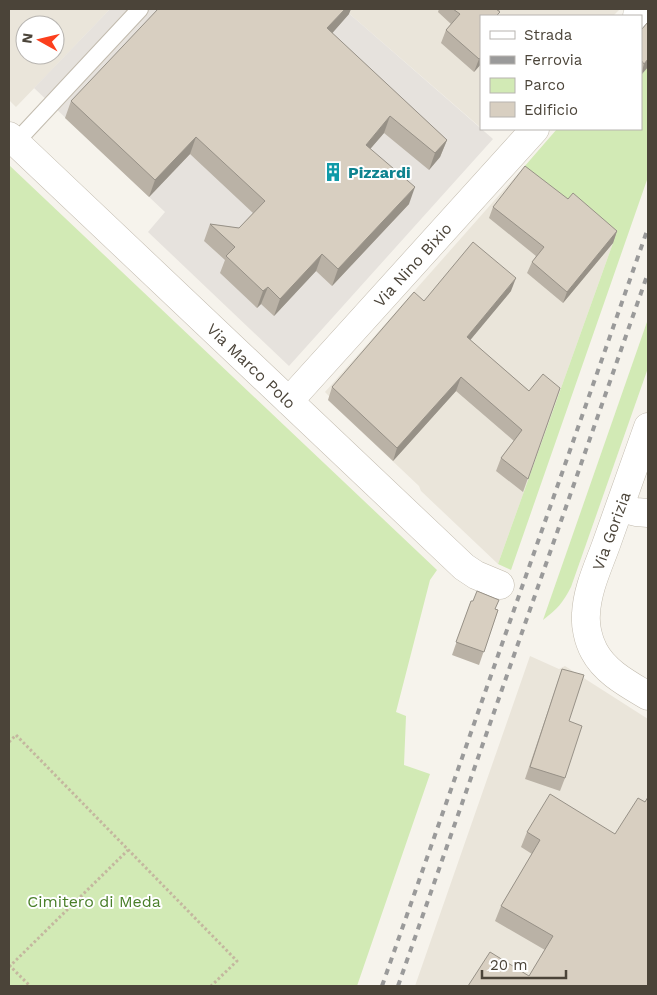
<svg xmlns="http://www.w3.org/2000/svg" width="657" height="995" viewBox="0 0 657 995" font-family="'Work Sans',sans-serif">
<style>
.residential{fill:#eae5da;fill-rule:evenodd}
.industrial{fill:#e6e2dd}
.green{fill:#d2eab5}
.lines{fill:none;stroke-linecap:round;stroke-linejoin:round}
.service-casing{stroke:#c2bbae;stroke-width:18}
.minor-casing{stroke:#c2bbae;stroke-width:29}
.path{stroke:#c4b79f;stroke-width:3;stroke-dasharray:2.5 2.5;stroke-linecap:butt}
.service{stroke:#fff;stroke-width:16}
.minor{stroke:#fff;stroke-width:28}
.rail{stroke:#9a9a9a;stroke-width:4;stroke-dasharray:6 6;stroke-linecap:butt}
.wall{fill:#bab2a6}
.shaded-wall{fill:#979187}
.building{fill:#d8cfc1;stroke:#979187}
.labels{text-anchor:middle;stroke-width:4;stroke-linejoin:round;paint-order:stroke}
.culture-label{font-size:16px;font-weight:bold;fill:#0d838f;stroke:#fff;text-anchor:start}
.street-label{font-size:16px;fill:#4b4439;stroke:#fff}
.park-label{font-size:16px;fill:#4a7f2a;stroke:#fff}
</style>
<rect width="100%" height="100%" fill="#f6f3ec"/>
<g class="residential">
<path d="M9 9H110L16 107 9 100ZM25 25H55V55H25Z"/>
<polygon points="344,9 620,9 613,16 481,16 481,128"/>
<polygon points="524,167 613,243 498,564 421,491 419,486 328,400 330,397 325,392"/>
<polygon points="530,656 559,669 565,666 648,719 648,986 415,986"/>
</g>
<polygon class="industrial" points="110,9 344,9 493,139 289,366 148,232 165,212 34,88"/>
<g class="green">
<polygon points="648,26 648,177 511,570 498,564 613,243 524,167 557,129 641,129 641,34"/>
<polygon points="9,165 437,570 430,580 396,712 406,716 404,765 430,774 357,986 9,986"/>
<path d="M648 319V368L571 587C563 603 557 609 543 620Z"/>
</g>
<g class="lines">
<g class="service-casing">
<polyline id="service" points="15,143 140,9"/>
</g>
<g class="minor-casing">
<g id="minor">
<polyline points="637,16 644,9"/>
<path id="s1" d="M9 136 464 567 476 575 500 585"/>
<path id="s2" d="M289 401 535 129"/>
<path d="M648 427C634 466 620 505 606 545 598 567 587 590 586 614 585 625 588 640 594 651 605 672 628 684 648 696"/>
<polyline points="620,508 636,512 648,513"/>
</g>
</g>
<g class="path">
<polyline points="9,742 16,735 237,961 211,986"/>
<polyline points="9,965 30,986"/>
<polyline points="9,967 128,850"/>
</g>
<use href="#service" class="service"/>
<use href="#minor" class="minor"/>
<g class="rail">
<polyline points="382,986 648,228"/>
<polyline points="398,986 648,273"/>
</g>
</g>
<g class="wall">
<polygon points="439,9 501,9 499,11 498,16 481,16 481,64 474,72 441,43 446,30 451,24 438,12"/>
<polygon points="349,14 332,33 447,140 440,157 429,170 384,133 370,149 409,204 332,286 316,271 274,316 261,304 257,308 220,273 225,260 204,241 210,224 239,228 253,213 190,154 149,197 65,118 71,101"/>
<polygon points="648,22 648,67 641,75 641,30"/>
<polygon points="568,199 617,231 613,243 563,303 527,273 532,262 536,256 489,218 493,207"/>
<polygon points="511,291 470,340 529,391 560,388 523,492 496,471 501,458 514,441 456,391 393,461 328,400 332,387 424,301"/>
<polygon points="471,601 498,610 479,665 452,655"/>
<polygon points="562,669 569,721 565,778 560,791 525,779"/>
<polygon points="645,802 529,976 545,950 495,921 501,906 532,854 521,847 527,832 615,834"/>
</g>
<g class="shaded-wall">
<polygon points="345,9 351,9 349,14 321,46 327,28"/>
<polygon points="481,57 481,64 474,72 479,59"/>
<polygon points="648,59 648,67 641,75 644,64"/>
<polygon points="390,116 384,133 359,162 366,145"/>
<polygon points="196,137 190,154 149,197 155,180"/>
<polygon points="447,140 440,157 429,170 435,153"/>
<polygon points="415,187 409,204 332,286 338,269"/>
<polygon points="617,231 613,243 563,303 567,292"/>
<polygon points="322,254 316,271 274,316 280,299"/>
<polygon points="516,278 511,291 462,350 467,337"/>
<polygon points="268,287 261,304 257,308 263,291"/>
<polygon points="461,377 456,391 393,461 397,448"/>
</g>
<g class="building">
<polygon points="158,9 345,9 327,28 447,140 435,153 390,116 366,145 415,187 338,269 322,254 280,299 268,287 263,291 226,256 235,247 210,224 239,228 265,201 196,137 155,180 71,101"/>
<polygon points="453,9 496,9 500,12 496,16 481,16 481,57 479,59 446,30 460,14"/>
<polygon points="648,22 648,59 644,64 641,60 641,30"/>
<polygon points="525,166 568,199 573,193 617,231 567,292 532,262 544,247 493,207"/>
<polygon points="473,242 516,278 467,337 529,391 543,374 560,388 528,479 501,458 522,430 461,377 397,448 332,387 414,292 424,301"/>
<polygon points="477,591 499,600 495,609 498,610 484,652 456,642 471,601 473,601"/>
<polygon points="562,669 584,675 569,721 582,726 565,778 530,767"/>
<polygon points="550,794 615,834 638,798 645,802 648,797 648,986 468,986 490,952 529,976 553,936 501,906 540,840 527,832"/>
</g>
<defs>
<g id="building-bare" transform="scale(1.5)"><path d="M-4-6H4V6H1V3H-1V6H-4ZM-2.5-4.3h1.7v1.8h-1.7ZM.8-4.3h1.7v1.8H.8ZM-2.5-1h1.7V.8h-1.7ZM.8-1h1.7V.8H.8Z" fill="#0f9aa8" stroke="#fff" stroke-width="2.5" paint-order="stroke"/></g>
</defs>
<g fill-rule="evenodd">
<use href="#building-bare" x="333" y="172"/>
</g>
<g class="labels">
<g class="culture-label">
<text x="348" y="178">Pizzardi</text>
</g>
<g class="street-label">
<text dy="6" stroke="none"><textPath href="#s2" startOffset="184">Via Nino Bixio</textPath></text>
<text dy="6" stroke="none"><textPath href="#s1" startOffset="334">Via Marco Polo</textPath></text>
<text transform="translate(611 531) rotate(-70)" y="6">Via Gorizia</text>
</g>
<g class="park-label">
<text x="94" y="907">Cimitero di Meda</text>
</g>
</g>
<rect width="657" height="995" fill="none" stroke="#4b4439" stroke-width="20"/>
<rect x="480" y="15" width="162" height="115" fill="#ffffff" stroke="#b7b4b0"/>
<rect x="490" y="31" width="25" height="8" fill="#ffffff" stroke="#b7b4b0"/>
<text x="524" y="40" font-size="15" fill="#4b4439">Strada</text>
<rect x="490" y="56" width="25" height="8" fill="#9a9a9a" stroke="#b7b4b0"/>
<text x="524" y="65" font-size="15" fill="#4b4439">Ferrovia</text>
<rect x="490" y="78" width="25" height="15" fill="#d2eab5" stroke="#b7b4b0"/>
<text x="524" y="90" font-size="15" fill="#4b4439">Parco</text>
<rect x="490" y="102" width="25" height="15" fill="#d8cfc1" stroke="#b7b4b0"/>
<text x="524" y="115" font-size="15" fill="#4b4439">Edificio</text>
<g transform="translate(40 40) rotate(278)"><circle r="24" fill="#ffffff" stroke="#b7b4b0"/>
<path d="M0-4L9 19L0 12L-9 19Z" fill="#fc3f1d"/>
<text y="-8" font-size="14" font-weight="bold" text-anchor="middle" fill="#4b4439">N</text>
</g>
<path d="M482 970v8h84v-8" fill="none" stroke="#4b4439" stroke-width="2.5"/>
<text x="490" y="970" font-size="15" fill="#4b4439" stroke="#ffffff" stroke-width="4" paint-order="stroke">20 m</text>
</svg>
